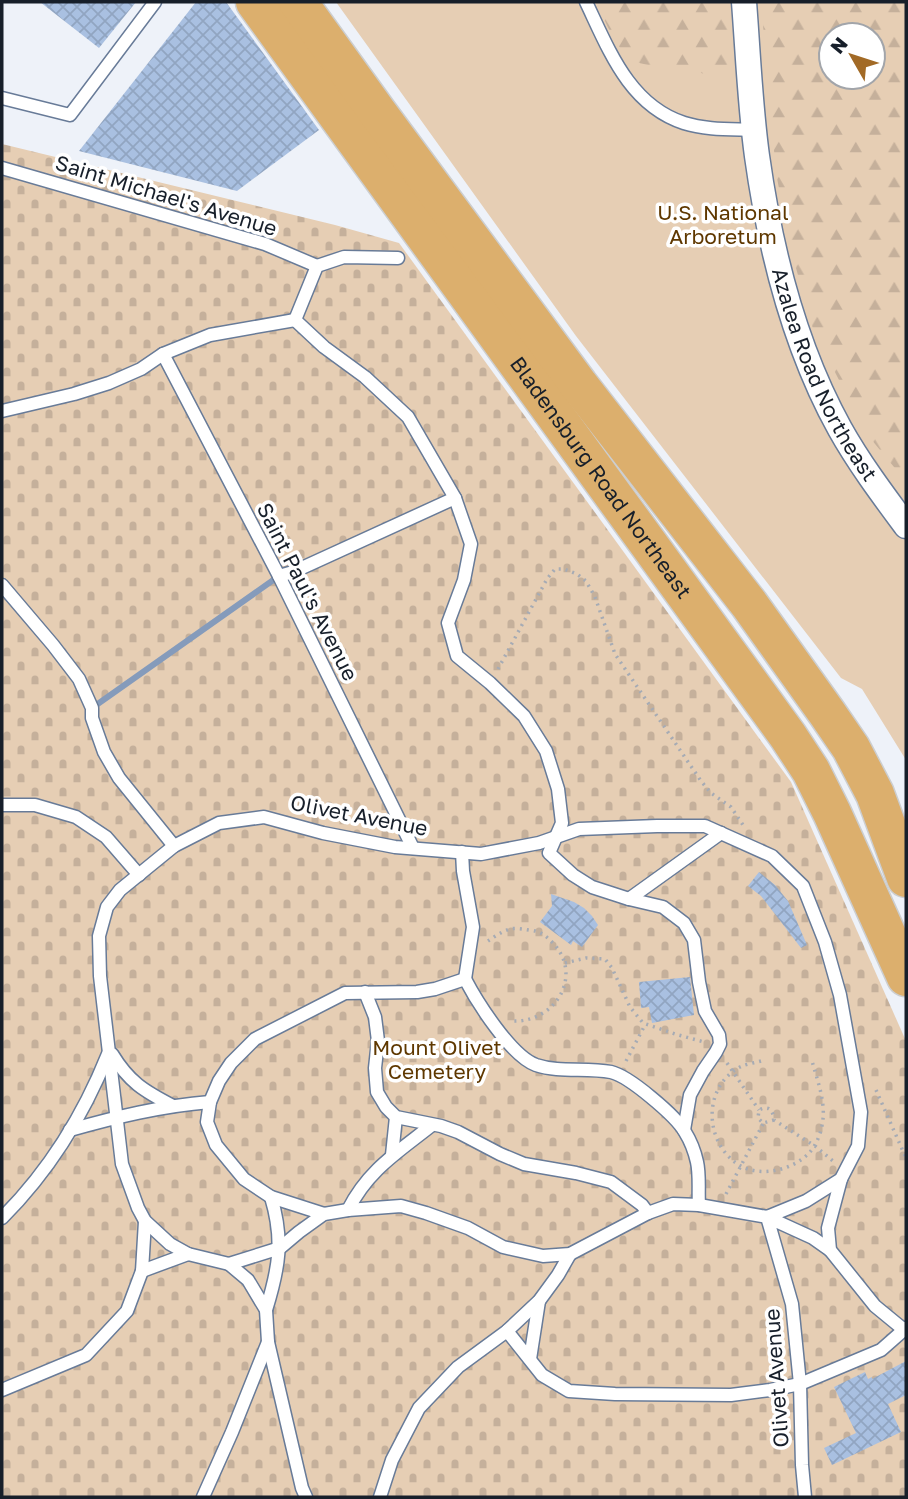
<svg xmlns="http://www.w3.org/2000/svg" width="908" height="1499" viewBox="0 0 908 1499" font-family="'Golos Text',sans-serif">
<style>
.green{fill:#e6ceb4;fill-rule:evenodd}
.forest{fill:url(#forest-firs);fill-rule:evenodd}
.cemetery{fill:url(#cemetery-stones)}
.lines{fill:none;stroke-linecap:round;stroke-linejoin:round}
.stream{stroke:#859bbb;stroke-width:6}
.building{fill:url(#building-cross-hatch)}
.lane-casing{stroke:#687b98;stroke-width:15}
.street-casing{stroke:#687b98;stroke-width:27}
.primary-casing{stroke:#ccced0;stroke-width:41}
.path{stroke:#a6abb4;stroke-width:3.5;stroke-dasharray:2 5;stroke-linecap:butt}
.lane{stroke:#fff;stroke-width:12}
.street{stroke:#fff;stroke-width:24}
.primary{stroke:#dcaf6d;stroke-width:38}
.labels{text-anchor:middle;stroke-width:7;stroke-linejoin:round;paint-order:stroke}
.street-label{font-size:21px;fill:#171f2a;stroke:#fff}
.park-label{font-size:21px;fill:#5f3800;stroke:#fff}
</style>
<defs>
<pattern id="forest-firs" width="22" height="20" patternUnits="userSpaceOnUse" patternTransform="scale(1.75)"><rect width="22" height="20" fill="#e6ceb4"/><path d="M5 1l3.5 6h-7zM16 11l3.5 6h-7z" fill="#c5b09b"/></pattern>
<pattern id="cemetery-stones" width="16" height="16" patternUnits="userSpaceOnUse" patternTransform="scale(1.75)"><rect width="16" height="16" fill="#e6ceb4"/><path d="M2 7V4a2 2 0 0 1 4 0v3zM10 15v-3a2 2 0 0 1 4 0v3z" fill="#c5b09b"/></pattern>
<pattern id="building-cross-hatch" width="8" height="8" patternUnits="userSpaceOnUse" patternTransform="scale(1.75)"><rect width="8" height="8" fill="#a9c0e1"/><path d="M0 0l8 8M0 8l8-8" fill="none" stroke="#91a5c1"/></pattern>
</defs>
<rect width="100%" height="100%" fill="#eef2f9"/>
<path class="green" d="M336 2H906V760L862 689 841 678 576 336ZM831 35H873V77H831Z"/>
<g class="forest">
<path d="M597 2H725C727 16 734 55 727 66 714 85 693 67 677 66 656 65 637 69 622 50 613 40 602 15 597 2Z"/>
<path d="M761 2H906V485L894 467 866 433 813 329 791 250 776 173ZM831 35H873V77H831Z"/>
</g>
<polygon class="cemetery" points="2,144 335,225 399,243 791,782 906,1041 906,1497 2,1497"/>
<g class="lines">
<polyline class="stream" points="92,708 279,576"/>
</g>
<g class="building">
<polygon points="40,2 136,2 99,48"/>
<polygon points="196,2 226,2 319,130 237,191 79,151"/>
<polygon points="759,872 775,885 788,901 807,945 801,948 761,896 748,886"/>
<polygon points="551,894 574,902 584,908 592,916 598,925 582,947 573,941 571,945 540,922 552,906"/>
<polygon points="690,977 694,1015 652,1023 649,1007 641,1008 639,982"/>
<polygon points="906,1361 906,1395 888,1404 901,1432 832,1465 824,1448 856,1433 834,1387 865,1372 868,1379 872,1377 872,1379"/>
</g>
<g class="lines">
<g class="lane-casing">
<g id="lane">
<path d="M586 2C609 50 629 105 684 123 706 130 731 129 754 130"/>
<polyline points="2,98 70,115 155,2"/>
<polyline points="2,168 265,244 317,266"/>
<polyline points="295,320 324,347 365,377 408,417 455,498 471,544 464,580 448,623 457,656 490,683 524,716 546,751 558,789 562,823 549,853 573,875 592,887 629,899 663,907 684,923 694,940 699,982 705,1011 719,1035 720,1044 716,1052 703,1071 690,1095 684,1130"/>
<polyline points="295,320 317,266 344,257 398,258"/>
<polyline points="163,354 279,576 413,848"/>
<polyline points="2,411 74,394 109,383 141,369 163,354 210,335 295,320"/>
<polyline points="279,576 293,572 455,498"/>
<polyline points="2,585 53,645 79,679 92,708 92,718 104,752 119,778 174,846"/>
<polyline points="2,805 35,805 76,817 106,837 139,875"/>
<polyline points="462,852 463,871 473,927 465,979"/>
<polyline points="629,899 721,833"/>
<path d="M465 979C477 1002 511 1056 536 1065 560 1073 586 1067 611 1072 629 1076 676 1116 685 1132 690 1140 695 1153 697 1162 700 1175 698 1192 699 1205"/>
<polyline points="365,992 375,1017 378,1041 375,1068 377,1092 386,1107 396,1117 441,1126 458,1132 500,1154 524,1164 576,1173 611,1182 642,1205 648,1213"/>
<path d="M112 1054C129 1082 144 1091 173 1106"/>
<path d="M70 1130C116 1117 161 1106 210 1102"/>
<polyline points="392,1155 396,1117"/>
<polyline points="841,1179 828,1228 830,1250 875,1306 903,1329"/>
<path d="M348 1210C368 1170 398 1152 432 1125"/>
<polyline points="324,1214 271,1197 244,1179 216,1145 207,1122 210,1102 219,1081 231,1063 255,1039 345,993 417,992 435,989 465,979"/>
<path d="M2 1218C48 1172 84 1114 108 1054"/>
<polyline points="229,1264 248,1280 266,1310 268,1342 302,1488 306,1497"/>
<polyline points="142,1271 188,1254"/>
<path d="M266 1310C279 1268 284 1240 271 1197"/>
<polyline points="507,1331 542,1375 569,1391 615,1394 731,1395 770,1390 800,1384 881,1350 906,1328"/>
<polyline points="530,1359 539,1301"/>
<polyline points="2,1390 86,1355 127,1311 142,1271 145,1221"/>
<polyline points="203,1497 232,1432 268,1342"/>
<polyline points="380,1497 392,1460 419,1408 458,1367 507,1331 539,1301 558,1275 570,1254"/>
<polyline points="805,1497 802,1465 800,1384 792,1304 767,1217 806,1201 841,1179 858,1146 861,1112 840,995 825,942 803,886 772,856 705,826 657,826 579,829 539,843 481,854 395,847 323,833 264,817 219,823 174,846 120,890 107,907 99,936 100,976 122,1164 138,1208 145,1221 170,1244 188,1254 229,1264 280,1248 299,1232 324,1214 348,1210 401,1206 426,1213 468,1228 503,1247 543,1256 570,1254 648,1213 673,1204 699,1205 767,1217 813,1238 830,1250"/>
</g>
</g>
<g class="street-casing">
<g id="street">
<path id="s1" d="M744 2C748 53 750 105 757 156 770 249 794 346 840 429 859 463 883 495 906 526"/>
</g>
</g>
<g class="primary-casing">
<g id="primary">
<path id="s2" d="M255 2 788 736 811 771 832 813 906 977"/>
<polyline points="298,2 378,113 579,385 749,604 827,713 851,748 875,794 906,878"/>
</g>
</g>
<g class="path">
<polyline points="498,669 547,579 555,569 564,569 577,574 586,581 595,597 615,654 701,781 711,793 731,807 743,825"/>
<path d="M488 941C494 937 501 932 507 930 514 927 522 929 529 930 540 931 545 935 553 943 584 976 555 1023 512 1021"/>
<polyline points="565,963 586,958 605,959 612,968 630,1007 643,1023 675,1034 704,1042"/>
<polyline points="626,1061 645,1025"/>
<path d="M761 1061C754 1063 746 1064 740 1067 702 1087 704 1143 739 1165 760 1178 793 1170 809 1153 817 1145 822 1130 823 1119 825 1100 817 1079 812 1061"/>
<polyline points="727,1063 759,1110"/>
<polyline points="876,1090 906,1158"/>
<path d="M774 1120 763 1123 758 1118 759 1110C769 1105 773 1110 774 1120L815 1146 833 1161"/>
<polyline points="726,1194 763,1124"/>
</g>
<use href="#lane" class="lane"/>
<use href="#street" class="street"/>
<use href="#primary" class="primary"/>
</g>
<g class="labels">
<g class="street-label">
<text transform="translate(166 196) rotate(17)" y="7">Saint Michael's Avenue</text>
<text dy="7" stroke="none"><textPath href="#s1" startOffset="385">Azalea Road Northeast</textPath></text>
<text dy="7" stroke="none"><textPath href="#s2" startOffset="588">Bladensburg Road Northeast</textPath></text>
<text transform="translate(307 592) rotate(63)" y="7">Saint Paul's Avenue</text>
<text transform="translate(359 816) rotate(11)" y="7">Olivet Avenue</text>
<text transform="translate(777 1378) rotate(-94)" y="7">Olivet Avenue</text>
</g>
<g class="park-label">
<text x="723" y="220">U.S. National<tspan x="723" dy="24">Arboretum</tspan></text>
<text x="437" y="1055">Mount Olivet<tspan x="437" dy="24">Cemetery</tspan></text>
</g>
</g>
<rect width="908" height="1499" fill="none" stroke="#171f2a" stroke-width="7"/>
<g transform="translate(852 56) rotate(309)"><circle r="33" fill="#ffffff" stroke="#a2a5aa" stroke-width="2"/>
<path d="M0-5L12 26L0 18L-12 26Z" fill="#a26a26"/>
<text y="-10" font-size="19" font-weight="bold" text-anchor="middle" fill="#171f2a">N</text>
</g>
</svg>
